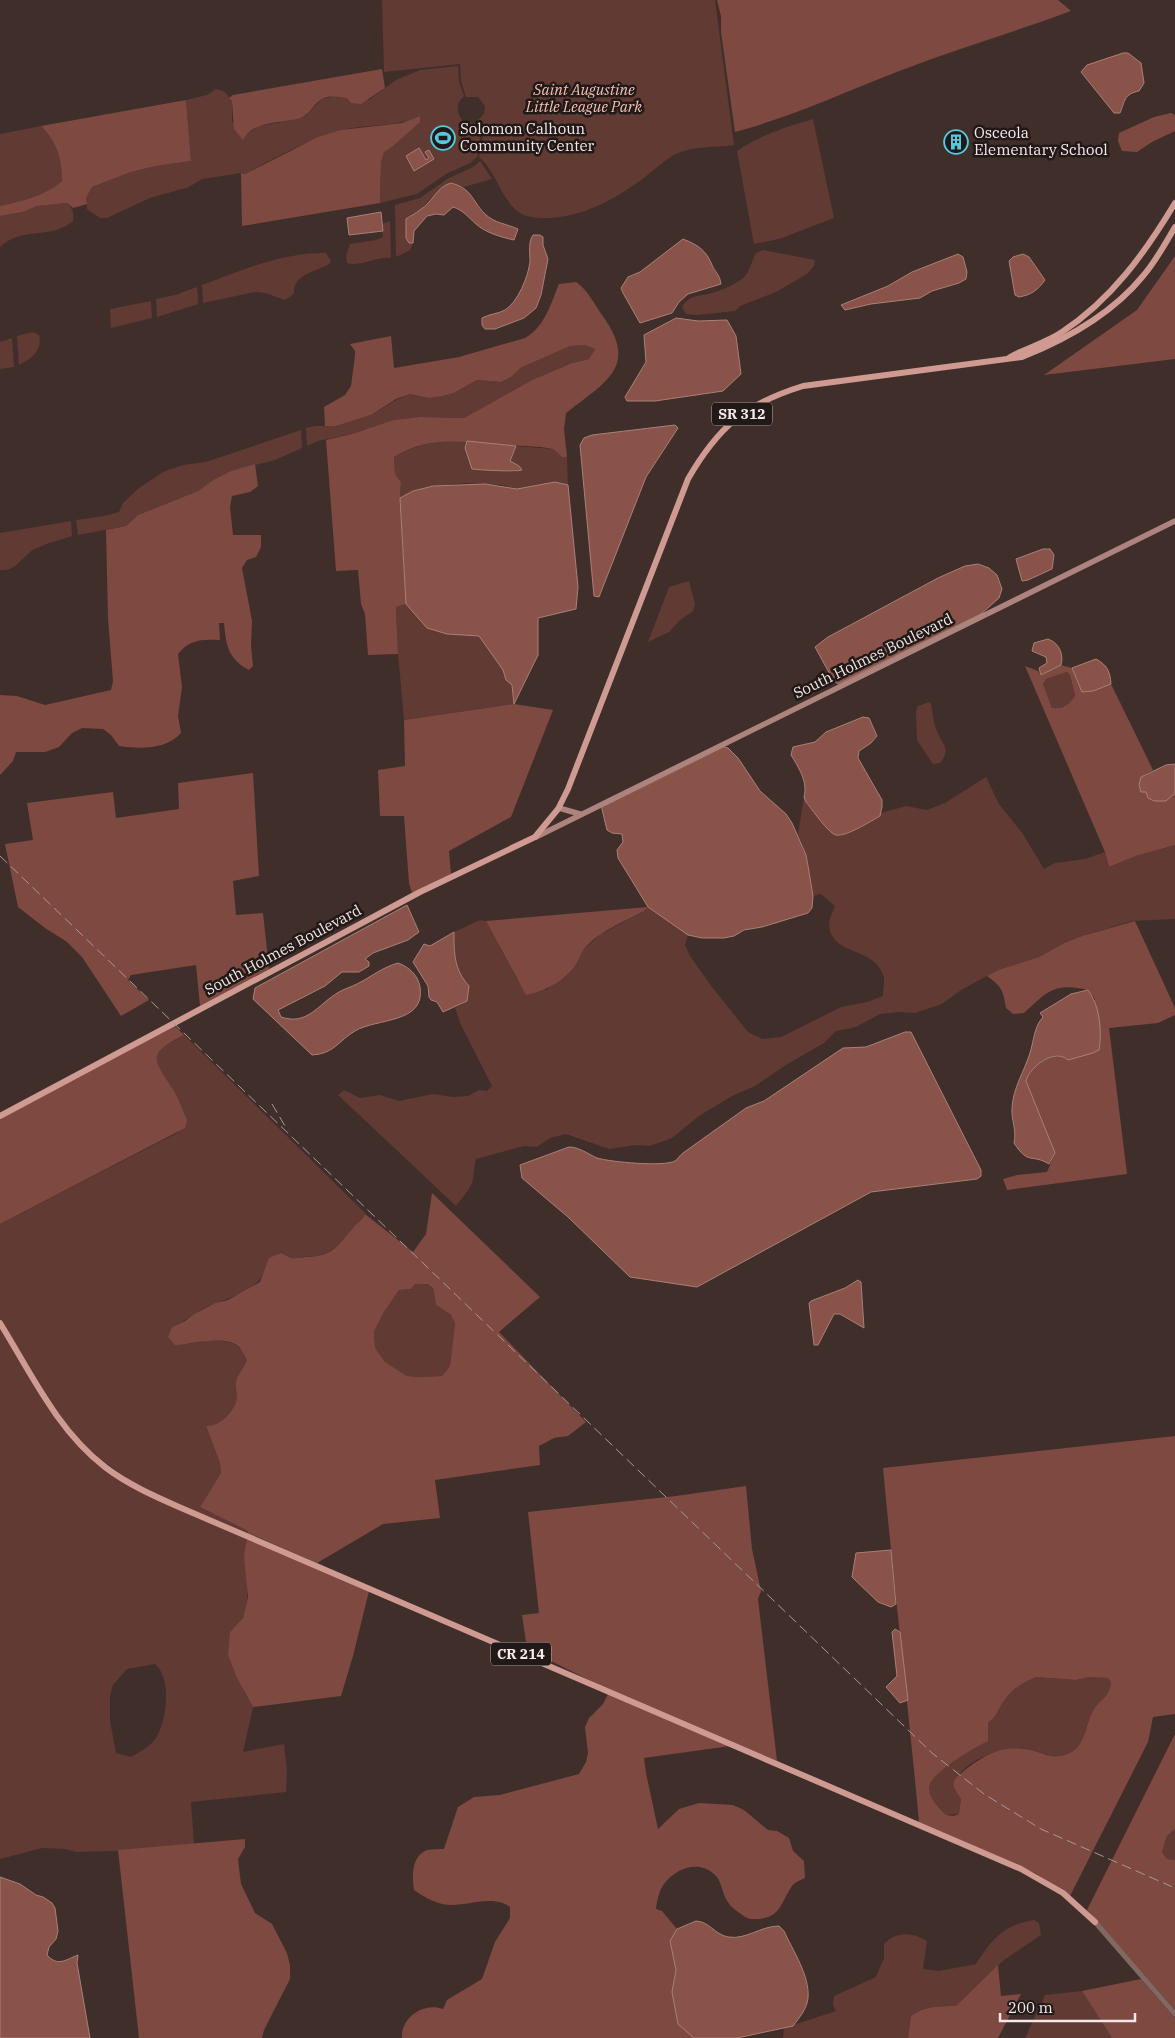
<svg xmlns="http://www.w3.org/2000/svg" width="1175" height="2038" viewBox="0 0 1175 2038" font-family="'IBM Plex Serif',serif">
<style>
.green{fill:#603a33;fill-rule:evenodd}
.forest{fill:#7e4940;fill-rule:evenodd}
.water{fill:#895349;stroke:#a98078}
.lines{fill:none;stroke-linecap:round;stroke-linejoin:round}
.tertiary{stroke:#816863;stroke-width:5}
.secondary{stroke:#ad847d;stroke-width:5.5}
.primary{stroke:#ce9a91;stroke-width:6}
.rail{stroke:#a79896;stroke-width:1;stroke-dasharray:10 5;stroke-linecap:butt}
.labels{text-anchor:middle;stroke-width:5;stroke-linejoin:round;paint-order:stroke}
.shield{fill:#211917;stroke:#b5aaa8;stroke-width:1}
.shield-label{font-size:14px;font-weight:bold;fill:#f5e8e6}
.park-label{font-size:15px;font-style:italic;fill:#f6c1b7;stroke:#211917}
.poi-label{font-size:15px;fill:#f5e8e6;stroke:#211917;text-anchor:start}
.street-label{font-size:15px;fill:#f5e8e6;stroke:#211917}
</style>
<rect width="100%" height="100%" fill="#402e2b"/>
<g class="green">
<path d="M382 0H715L734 145C714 148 693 145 674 155 660 163 648 176 634 185 608 203 581 216 550 218 540 218 528 218 520 213 500 199 497 172 479 157L483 136 478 120 484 114 485 106 478 97H466L461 81 460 64 384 72Z"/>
<path d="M458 66 459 81 464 96C455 104 456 114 464 122L477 123 480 137 479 147 477 157 470 163 446 174 417 194 380 203 381 162 384 151 392 147 419 122 420 116C394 128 366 123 340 131 311 139 271 159 245 174L241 173 202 179 189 187 150 198 107 218H100L87 209 86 198 92 187 131 172 156 166 191 161 186 100 207 95 216 89 225 92 232 101V121L245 135 259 126 283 122 305 116 322 99 334 96 369 100 396 80 420 70Z"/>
<path d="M813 119 834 218 779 239 754 244 737 151C760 135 786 127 813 119Z"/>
<path d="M41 126C57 142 62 159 62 181 45 196 22 201 0 206V134Z"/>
<polygon points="480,161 492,179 464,187 451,183 438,190 420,211 411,214 406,219 406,238 409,243 413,243 410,250 396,257 395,205 420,198 449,178 473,167"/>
<path d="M67 203C73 209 74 213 73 221 51 240 22 226 0 247V216L23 212 37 206Z"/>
<path d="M390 221 391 258C376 256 362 267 347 263L346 256 350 244 376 240 383 237 382 224Z"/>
<path d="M763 250 815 260 814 266 807 274 776 292 740 306 735 311 697 315 686 314 682 307C688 295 701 296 712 293 722 290 737 284 744 277 750 271 752 260 756 253Z"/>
<path d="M326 253 331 261 329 264C316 272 293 274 294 293L290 297 284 300 266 293 255 292 203 303 202 285C241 270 284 252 326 253Z"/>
<polygon points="197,287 198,304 157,317 156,299 175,295"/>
<polygon points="151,301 152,318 111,328 110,309"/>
<path d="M33 332 39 335C43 350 31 359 19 365L17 336Z"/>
<polygon points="12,338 14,367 0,369 0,342"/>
<polygon points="585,345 595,349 589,359 572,363 532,380 464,418 420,417 393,420 352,434 318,441 307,446 306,428 315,426 336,426 371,415 396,400 410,394 429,398 454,393 477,380 501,382 511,377 522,367 540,358 570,346"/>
<polygon points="301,430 302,448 275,460 231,471 213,480 198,491 138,515 126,526 78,535 76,520 104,516 119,512 123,503 139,488 163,472 183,465 206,462"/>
<path d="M457 440 467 441 465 448 471 465C486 469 501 469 516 472L519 466 510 461 516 446 553 449 562 457H567L568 485 555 482 517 489 502 485 466 483 427 487 413 491 400 498 401 482 395 474 394 457C413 445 435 442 457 440Z"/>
<path d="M71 521 72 536C60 540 47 543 35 549 21 556 19 571 0 570V533Z"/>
<polygon points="689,581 695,604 693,611 680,620 669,632 648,642 669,587"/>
<polygon points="406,604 416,615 447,634 479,636 503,670 506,680 512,685 514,704 404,720 398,654 396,607"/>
<path d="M1067 672 1070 675 1075 697C1069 705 1063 709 1052 708L1043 684 1046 679Z"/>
<path d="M929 702 931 704C933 713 933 723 937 731 942 745 952 749 940 763L933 764 917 740 916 711 918 706Z"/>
<path d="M986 777 999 804 1023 834 1044 869 1055 863 1085 859 1105 852 1109 867 1136 856 1175 845V919L1132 921 1082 936 1064 943 1039 957 998 970 961 990 942 1004 915 1013 900 1012 880 1014 856 1027 836 1031 824 1043 786 1065 755 1086 732 1096 699 1116 672 1138 650 1146 636 1145 609 1149 566 1134 550 1138 537 1147 524 1146 476 1159C474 1166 474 1172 473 1179 471 1189 462 1198 456 1206L338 1095 344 1090 360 1098 380 1095 399 1101 433 1094 453 1097 468 1096 479 1090 487 1091 492 1086 461 1025 455 1008 467 1001 469 986C454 970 454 953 454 932L480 920 486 921 517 979 546 990 565 977 578 962 583 950 601 934 644 911 648 907 688 935 685 945 690 956 712 987 748 1032 762 1039 781 1037 841 1007 867 1002 883 996C883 988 886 979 882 972 871 947 830 955 829 924 829 919 833 911 835 906L821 894 813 896 806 855 798 834 804 797 806 802 845 834 880 816 881 813 906 806 927 810 945 803Z"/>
<path d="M184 1035 365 1213 364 1218 353 1228 339 1245 328 1253 317 1256 301 1257 266 1268C257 1294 228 1297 206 1307 194 1313 184 1322 172 1327L188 1344C204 1341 225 1337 239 1347 243 1350 244 1356 247 1360 244 1369 237 1374 236 1382 235 1388 238 1395 236 1402 231 1415 219 1426 206 1426L220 1463 221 1473 200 1507 248 1531V1533L180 1505 131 1481 96 1456 78 1438 53 1406 0 1318V1224L179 1132 166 1081 156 1061 157 1055 161 1048Z"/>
<polygon points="415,1284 426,1284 433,1288 436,1305 450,1314 455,1323 450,1366 442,1376 419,1377 407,1376 385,1362 375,1348 374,1330 384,1312 399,1290 411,1289"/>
<path d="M0 1328 49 1408 112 1475 247 1538C244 1563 252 1594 243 1617 241 1622 235 1627 230 1632L237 1678 253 1707 243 1752 284 1744 287 1773 286 1792 191 1802 194 1844 113 1851 77 1852 65 1849 42 1848 0 1859ZM155 1664C172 1678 167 1721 156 1738 150 1747 139 1752 131 1757L116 1753 110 1721V1696L113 1685 127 1669Z"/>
<path d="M1036 1677 1076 1680 1089 1677 1108 1678 1111 1683 1110 1693C1103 1699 1096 1706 1093 1713 1087 1726 1084 1745 1071 1753 1054 1762 1042 1752 1027 1749 1005 1745 971 1758 958 1776 955 1779 955 1786 954 1790L961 1799 959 1814 946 1815C939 1808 930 1799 929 1789 927 1775 975 1747 987 1741L988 1723C998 1715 996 1713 1002 1704 1010 1690 1022 1683 1036 1677Z"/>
<polygon points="1175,1829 1175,1860 1167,1859 1162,1852 1167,1836"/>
<path d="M1034 1920 1039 1923 1041 1935 1004 1960 956 2006C941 2006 923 2006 911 2016L908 2038H783L784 2028 836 2011 833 2005 834 1996 876 1977 884 1958V1944C896 1931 913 1932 927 1941L923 1969 939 1971 976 1964C992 1939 1003 1925 1034 1920Z"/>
<polygon points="1082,1991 1112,2038 1025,2038 1045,1995"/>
</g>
<g class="forest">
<path d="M717 0H1058L1071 11C1015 32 958 48 902 70 847 91 792 117 735 132L721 32V16Z"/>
<path d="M382 69 385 88 361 104 351 103 347 98C339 97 332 95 324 98 314 102 311 114 300 118 281 124 253 120 243 140L234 129 232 101 229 98 233 95Z"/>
<path d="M186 100 191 161 156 166 131 172 92 187 86 198 87 204 73 208 67 203 37 206 23 212 0 216V206C22 201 45 196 62 181 62 159 57 142 41 126Z"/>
<polygon points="1171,113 1175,115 1175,131 1152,142 1137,152 1122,151 1118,141 1119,133 1154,117"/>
<polygon points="420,116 420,122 392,147 384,152 381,162 380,203 242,226 241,173 245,174 318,137 341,130 402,123"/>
<polygon points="1175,256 1175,359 1044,375 1137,310"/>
<path d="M576 282C588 290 594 304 602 315 640 367 605 382 566 413L564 429 567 457H562L553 449 541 447C524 446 508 445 491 444 456 441 426 437 394 457L395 474 401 482 400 498 406 604 396 607 398 654 368 655 365 614 361 604 358 570 336 571 326 440 352 434 393 420 420 417 464 418 532 380 572 363 589 359 595 349 585 345 570 346 522 367 511 377 501 382 477 380 454 393 442 396 429 398 410 394 396 399 371 415 336 426H325L324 407 345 395 351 386 355 355V351L350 344 391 336 394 368 459 357 525 338C545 327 551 303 559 284Z"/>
<path d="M255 464 258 486 250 492 232 496 230 507 233 535H261V547L256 557 247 560 242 568 252 621 251 646 253 666 249 670C228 659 226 645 224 623H219L220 640C202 639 190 639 178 654L182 687 178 716 181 733C165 750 141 749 119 746L111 735 103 729 82 728 72 733 59 747 45 752H16L13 761 0 775V695L17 696 45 705 111 690 113 681 108 618 106 530 126 526 138 515 198 491 213 480 231 471Z"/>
<path d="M1061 665 1072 668 1082 692 1111 684 1153 770 1141 777 1148 798 1154 801H1166L1175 793V845L1136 856 1109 867 1105 852 1025 666 1038 671 1041 675ZM1067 672 1070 675 1075 696C1069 705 1063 709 1052 708L1043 684 1046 679Z"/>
<polygon points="514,704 553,710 511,817 449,851 451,874 412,893 409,883 404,816 380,816 378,770 405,766 404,720"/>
<polygon points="253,773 259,876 233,881 236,915 263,913 269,969 200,1006 196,965 131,975 128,980 149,1000 121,1016 82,957 67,942 45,928 18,907 5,844 33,840 27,803 113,792 116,818 179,809 178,783"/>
<path d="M648 907 644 911C624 922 599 931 584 949 581 953 580 958 577 963 564 982 547 990 526 995L486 921Z"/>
<path d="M1135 921 1175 1008V1015L1158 1023 1109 1028 1127 1174 1007 1190 1003 1179 1017 1175 1047 1172 1055 1153 1026 1081C1031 1065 1048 1054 1064 1057L1095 999 1088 990C1054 982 1047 992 1024 1013L1013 1014 1006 1008C1003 990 1002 987 987 976L998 970 1039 957 1064 943 1082 936Z"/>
<path d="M174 1025 184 1035C144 1055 155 1060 174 1091 179 1100 183 1111 187 1120L185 1128 0 1224V1119Z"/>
<path d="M432 1193 540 1297 499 1332 586 1422 568 1436 554 1438 539 1446 540 1465 435 1480 440 1518 383 1524 317 1563 248 1533V1531L200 1507 221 1473 220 1463 206 1426C219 1426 231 1415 236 1402 238 1396 235 1388 236 1382 237 1374 244 1369 247 1360 245 1357 243 1353 241 1349 230 1333 192 1344 175 1345L168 1337 172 1327 185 1321 194 1314 215 1303 228 1300 260 1282 269 1258 281 1253C296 1261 290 1258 306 1257 334 1256 336 1247 353 1228 357 1222 363 1221 365 1214L413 1252 426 1234ZM415 1284H427L433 1288 436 1305 450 1314 455 1323 450 1366 442 1376 419 1377 407 1376 385 1362 375 1348 374 1331 384 1312 399 1290 411 1289Z"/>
<path d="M1175 1436V1714L1153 1717 1148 1742 1070 1896 1035 1873 919 1822C908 1704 894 1586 883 1468ZM1036 1677 1076 1680 1089 1677 1108 1678 1111 1683C1109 1699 1100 1698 1093 1711 1086 1724 1085 1746 1070 1753 1050 1762 1043 1751 1025 1749 998 1745 980 1758 960 1774 949 1783 954 1790 961 1799L959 1814 954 1816 946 1815C939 1808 930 1799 929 1789 927 1775 975 1747 988 1741V1723C998 1715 996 1713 1002 1704 1010 1690 1022 1683 1036 1677Z"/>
<polygon points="746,1486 752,1549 761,1591 758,1599 777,1761 601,1686 527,1649 522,1615 539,1613 528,1512 676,1496"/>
<polygon points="247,1538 369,1591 353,1656 341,1696 253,1707 237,1678 228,1655 230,1632 243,1618 248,1597 244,1556"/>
<path d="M608 1694 730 1746 644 1758 646 1773 658 1829 679 1809 699 1803 733 1805 744 1810 768 1830 777 1831 789 1838 793 1851 804 1861 805 1878C801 1880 795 1882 792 1886 781 1902 781 1919 755 1919 748 1920 744 1916 738 1912 719 1899 725 1883 714 1874 699 1860 676 1868 664 1884 659 1891 657 1900 656 1909L662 1911 677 1929 670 1941 676 1970 672 1992 694 2038H697H402C401 2017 424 2002 443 2009L447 2000 482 1979 495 1942 510 1918V1907C490 1893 464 1909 442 1904 432 1901 422 1896 414 1890 412 1877 411 1856 427 1850 432 1849 439 1849 444 1849L458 1807 474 1797 500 1795 579 1774 586 1762 588 1753 585 1727 589 1718 603 1704Z"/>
<polygon points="1175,1734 1175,1829 1167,1836 1162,1852 1167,1859 1175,1860 1175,2010 1087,1910"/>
<polygon points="245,1839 245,1847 238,1859 241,1884 255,1913 272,1924 287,1953 290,1965 290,1979 264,2030 262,2038 139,2038 118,1850"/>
<path d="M998 1965 1001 1996 1021 1994 998 2038H908L911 2016C923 2006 941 2006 956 2006Z"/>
<polygon points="1141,1979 1175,2018 1175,2038 1112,2038 1082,1991"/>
</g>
<g class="water">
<path d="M1123 53H1128L1141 63 1144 83 1139 91C1124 94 1125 101 1120 113H1114L1081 72 1087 65Z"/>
<polygon points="419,148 426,160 429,158 425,152 429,150 434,159 414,171 406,156"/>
<path d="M451 183C473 189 471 200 485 214 494 223 507 224 518 229L514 240C501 237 486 233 476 224 468 217 463 210 453 207L444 215 436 214 427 216 414 231 413 243H409L406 238V219C411 215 415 214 420 210 433 202 436 187 451 183Z"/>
<polygon points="381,212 383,231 349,235 347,218"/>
<path d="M533 235H540L543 237V245L548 259 541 295 536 308 524 318 495 329H485L482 325V318C489 314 498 314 505 310 518 302 528 277 530 262 530 253 528 242 533 235Z"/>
<path d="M683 239C698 245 706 250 712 265 715 272 720 275 721 284L688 294 679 302 672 313 640 323 623 293 621 288 628 277 640 272Z"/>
<polygon points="958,254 963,257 967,272 966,279 959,283 932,291 920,298 871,304 845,310 841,305 888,286 912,272"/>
<path d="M1023 254 1029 257 1045 280C1038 290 1031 295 1019 297L1015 295 1009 261 1013 257Z"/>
<polygon points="676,318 698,321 727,320 736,336 741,374 723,391 655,401 627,401 625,397 646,362 644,335"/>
<polygon points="675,425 678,428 646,477 599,597 594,596 580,445 584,438 592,435"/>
<path d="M467 441 516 446 510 461 519 466 522 470C517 472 478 470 472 469L465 448Z"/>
<polygon points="555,482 568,485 578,587 576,609 538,618 538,655 514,704 512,685 506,680 503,670 479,636 447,634 427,628 406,604 400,498 413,491 433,486 485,484 517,489"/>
<polygon points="1043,549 1050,549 1054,555 1052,569 1028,580 1022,581 1016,559"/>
<polygon points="978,564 989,568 997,575 1002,589 999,598 981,614 838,684 833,680 815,647 828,637 938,578 965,566"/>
<path d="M1048 639C1059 643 1064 654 1061 665L1041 675 1039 668 1047 663 1046 657 1032 651 1034 643Z"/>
<path d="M1096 659C1107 665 1110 671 1111 684L1093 691 1082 692 1072 668Z"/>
<path d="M863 717 869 718 877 736 871 743 859 751 858 758 882 800V807L880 816C871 821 846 837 836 835 828 833 812 809 806 802L804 797C808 782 799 768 791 755L793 747 815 742 826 732Z"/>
<polygon points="722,746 728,748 738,758 760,791 786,814 792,823 806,855 808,866 813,896 812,908 808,913 762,927 744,930 734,936 724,938 702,938 688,935 648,907 618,858 617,850 623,842 622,834 612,833 607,830 601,805"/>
<polygon points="1175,764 1175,793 1166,801 1154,801 1148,798 1146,792 1141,792 1139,785 1141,777 1166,765"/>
<path d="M407 905 419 932 408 940 373 953 365 959 369 962V966L359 972H342L325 986 278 1010 281 1017C308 1026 318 1004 339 992 344 989 351 987 357 984 371 977 383 967 398 963 409 967 418 975 420 987 426 1024 376 1018 355 1031 338 1041 334 1054 312 1055L253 999 255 988Z"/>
<path d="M454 932C454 953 454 970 469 986L467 1001 443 1012 437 1002 431 1000 429 997 428 986 413 962 424 944 430 946Z"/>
<path d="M1088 990C1100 1006 1102 1031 1099 1050L1093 1053 1068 1060C1055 1048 1030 1066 1026 1081L1055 1153 1049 1164C1031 1153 1029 1166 1014 1143 1017 1130 1011 1120 1012 1108 1013 1088 1024 1072 1030 1053 1034 1040 1034 1027 1043 1017L1040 1013 1071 994Z"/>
<path d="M905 1032H911L981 1170V1176L977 1179 871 1192 697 1287 630 1277 568 1217 522 1178 520 1165 569 1147C579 1147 588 1154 597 1158 610 1162 664 1167 675 1161 677 1160 680 1155 683 1153L746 1108 764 1101 843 1048 866 1047Z"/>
<polygon points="858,1280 861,1282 864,1328 840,1314 834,1314 818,1345 814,1345 809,1303 811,1301 845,1288"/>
<polygon points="891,1550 896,1604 891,1607 878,1602 852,1577 856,1553"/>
<polygon points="895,1629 900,1632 908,1700 900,1703 886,1687 897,1676 892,1632"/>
<path d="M0 1877 20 1884 36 1895 43 1897 52 1903 55 1908 58 1931 56 1939 49 1947 47 1955C58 1967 65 1960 78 1955L77 1963 90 2038H0Z"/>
<path d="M696 1921C710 1922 714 1934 728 1937 746 1940 761 1926 779 1926L784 1931C793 1951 810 1976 808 1998 807 2009 799 2018 793 2026L737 2038H694L678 2024 672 1992 676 1970 670 1941 677 1929Z"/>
</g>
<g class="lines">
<polyline class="tertiary" points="1095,1922 1175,2014"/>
<g class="secondary">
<polyline points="559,808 580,814"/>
<polyline points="536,837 1175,521"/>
</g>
<g class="primary">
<path d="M1010 357C1026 348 1046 343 1062 332 1111 300 1145 253 1175 203"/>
<path d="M0 1116 420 892 535 837 558 809 568 789 688 479C718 427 745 404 803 386L1022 357C1067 339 1112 314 1143 276 1156 261 1165 244 1175 227"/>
<path d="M0 1323C31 1373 57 1430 105 1467 127 1484 154 1496 179 1507L1021 1869 1063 1893 1095 1922"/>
</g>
<g class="rail">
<polyline points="0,856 932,1753 984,1794 1041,1829 1175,1888"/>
<polyline points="272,1104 285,1126"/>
</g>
</g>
<defs>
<g id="stadium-ring" transform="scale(1.25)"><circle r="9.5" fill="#211917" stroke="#54cade" stroke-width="1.5"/><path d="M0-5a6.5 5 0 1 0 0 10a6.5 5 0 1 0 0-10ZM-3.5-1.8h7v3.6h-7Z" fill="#54cade"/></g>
<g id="building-ring" transform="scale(1.25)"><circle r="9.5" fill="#211917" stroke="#54cade" stroke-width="1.5"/><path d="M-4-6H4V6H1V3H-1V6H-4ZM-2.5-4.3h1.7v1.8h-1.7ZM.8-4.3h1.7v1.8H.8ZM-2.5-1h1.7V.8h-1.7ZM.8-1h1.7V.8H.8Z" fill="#54cade"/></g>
</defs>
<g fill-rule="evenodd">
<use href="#stadium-ring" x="443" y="138"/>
<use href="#building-ring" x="956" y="142"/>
</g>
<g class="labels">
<g class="shield">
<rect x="712" y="402.5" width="60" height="23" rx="4"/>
<rect x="491" y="1642.5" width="60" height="23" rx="4"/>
</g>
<g class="shield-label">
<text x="742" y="419">SR 312</text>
<text x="521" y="1659">CR 214</text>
</g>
<g class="park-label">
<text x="584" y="95">Saint Augustine<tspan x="584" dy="17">Little League Park</tspan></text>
</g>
<g class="poi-label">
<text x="460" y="134">Solomon Calhoun<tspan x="460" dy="17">Community Center</tspan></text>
<text x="974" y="138">Osceola<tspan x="974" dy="17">Elementary School</tspan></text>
</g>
<g class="street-label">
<text transform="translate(873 656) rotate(-26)" y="5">South Holmes Boulevard</text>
<text transform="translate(283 950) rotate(-28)" y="5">South Holmes Boulevard</text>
</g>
</g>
<path d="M1000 2013v8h135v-8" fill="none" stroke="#f5e8e6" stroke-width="2.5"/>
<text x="1008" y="2013" font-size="15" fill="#f5e8e6" stroke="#211917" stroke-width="4" paint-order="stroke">200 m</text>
</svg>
